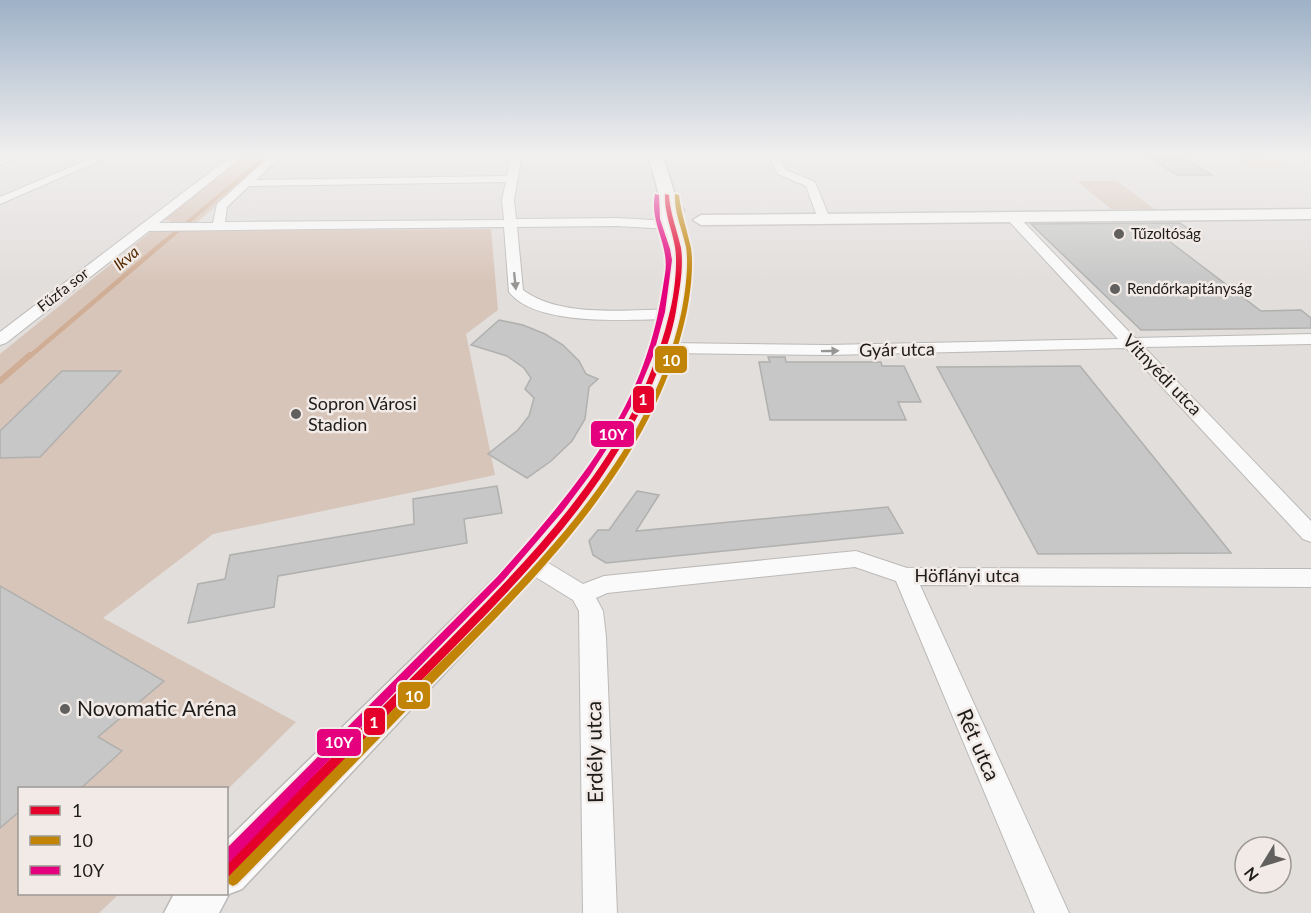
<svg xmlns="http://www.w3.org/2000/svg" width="1311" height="913" viewBox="0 0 1311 913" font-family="Lato,sans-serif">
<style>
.green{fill:#d8c5b9}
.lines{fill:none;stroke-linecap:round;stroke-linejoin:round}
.stream-far2{stroke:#d0ad95;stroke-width:4}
.stream-far1{stroke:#d0ad95;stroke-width:4.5}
.stream{stroke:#d0ad95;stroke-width:6}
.building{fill:#c6c7c6;stroke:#b0b0af;stroke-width:1.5}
.street-casing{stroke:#bcbab8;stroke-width:2}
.secondary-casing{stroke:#bcbab8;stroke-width:3}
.street{fill:#fafafa;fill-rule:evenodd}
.secondary{fill:#fafafa;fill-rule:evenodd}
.bus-1-casing{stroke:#f1eae6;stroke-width:4}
.bus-2-casing{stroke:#f1eae6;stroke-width:4}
.bus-3-casing{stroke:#f1eae6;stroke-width:4}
.bus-1{fill:#e4002b;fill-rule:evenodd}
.bus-2{fill:#c18406;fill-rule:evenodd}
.bus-3{fill:#e5007d;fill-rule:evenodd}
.oneway{fill:#979695}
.poi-dot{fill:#62605e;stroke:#f1eae6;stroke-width:2}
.labels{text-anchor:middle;stroke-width:5;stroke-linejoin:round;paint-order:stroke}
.far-poi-label{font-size:15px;fill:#1e1c1a;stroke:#f1eae6;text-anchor:start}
.far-street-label{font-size:15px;fill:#1e1c1a;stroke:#f1eae6}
.far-water-label{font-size:16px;font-style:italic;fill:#572900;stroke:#f1eae6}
.street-label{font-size:18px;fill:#1e1c1a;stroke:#f1eae6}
.poi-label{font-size:18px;fill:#1e1c1a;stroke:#f1eae6;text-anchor:start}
.near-poi-label{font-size:21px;fill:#1e1c1a;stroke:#f1eae6;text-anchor:start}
.near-street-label{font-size:21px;fill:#1e1c1a;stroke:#f1eae6}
.line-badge{stroke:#f1eae6;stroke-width:2}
.badge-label{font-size:16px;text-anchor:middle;font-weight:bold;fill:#fff}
</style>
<rect width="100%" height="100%" fill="#e1dedc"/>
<g class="green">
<polygon points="245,154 276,154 187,231 491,229 498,310 466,334 495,475 213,534 103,618 296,722 227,790 20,788 20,894 119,894 99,913 0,913 0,354 153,230 162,229 171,221 164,220"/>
<polygon points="1229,154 1260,154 1286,168 1254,168"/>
<polygon points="1077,181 1117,181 1154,209 1111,209"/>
</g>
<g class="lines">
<polyline class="stream-far2" points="162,244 269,154"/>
<polyline class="stream-far1" points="29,357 164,242"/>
<polyline class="stream" points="0,381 30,355"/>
</g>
<g class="building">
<polygon points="1144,154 1177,154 1212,175 1177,175"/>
<polygon points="1180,223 1202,238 1165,238 1261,311 1301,310 1311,318 1311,328 1141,330 1031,224"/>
<polygon points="499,320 523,325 545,334 563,345 579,361 586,374 598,379 589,387 585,419 572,441 551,461 527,478 488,454 518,430 529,416 534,398 525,389 531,378 524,368 507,356 471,345"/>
<polygon points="768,357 785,357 786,362 881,362 882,366 904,366 921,402 898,402 906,420 770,420 759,362 770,362"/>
<polygon points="1080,366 1231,553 1038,554 937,367"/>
<polygon points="62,371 121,371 40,457 0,458 0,431"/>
<polygon points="497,486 502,513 464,519 467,543 278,576 274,607 188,623 198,584 225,579 230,555 414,524 413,499"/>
<polygon points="637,491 659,495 636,531 888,507 903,533 606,563 593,555 589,541 598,530 609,530"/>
<polygon points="0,586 164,681 98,737 122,751 80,789 20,789 20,811 0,828"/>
</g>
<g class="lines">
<g class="street-casing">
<g id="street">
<polygon points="8,154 22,154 0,165 0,158"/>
<polygon points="101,154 115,154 0,204 0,197"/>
<path d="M234 154H246L159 223H213L217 204 272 154H283L256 180 507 176 512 154H522L514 200 516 219 616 218 671 221 677 225 671 229 616 226 517 227 523 290C560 318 629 310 674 309L682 314 674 319C632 319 537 328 509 292L504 227 149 231 6 343 0 345V332ZM506 182 502 200 504 220 225 222 227 207 249 186Z"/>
<polygon points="768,154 778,154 786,170 815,182 830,219 828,222 824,223 818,219 806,186 778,174"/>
<polygon points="1012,213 1016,214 1135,338 1311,334 1311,344 1144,347 1311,521 1311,542 1303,539 1126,348 827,355 666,353 658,348 666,343 827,345 1118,339 1008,220 1008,214"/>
<polygon points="856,551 907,568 1311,569 1311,587 920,585 1069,913 1035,913 896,581 855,567 607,593 596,598 603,611 606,637 617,913 583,913 579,611 573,600 521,568 518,562 521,556 529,554 537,556 583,584 604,576"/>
</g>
</g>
<g class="secondary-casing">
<g id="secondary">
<path d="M648 154H662L675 195 684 211 676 216C678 222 682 226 684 232 686 240 688 251 688 259 689 272 686 287 684 300 670 415 594 509 520 593L242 889 229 894 219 913H164L174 894H226V841L497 576 540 531 579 484 611 439 639 385 659 328 670 262 666 232 659 214V195Z"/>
<polygon points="1311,209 1311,219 701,225 693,220 701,215"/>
</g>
</g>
<use href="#street" class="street"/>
<use href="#secondary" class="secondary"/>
<g class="bus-1-casing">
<path id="bus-1" d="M665 194 669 195C670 213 677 230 681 248 684 268 679 291 676 311 672 335 663 358 654 380 606 499 508 592 420 682 357 747 294 812 230 876L226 878V863C291 798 355 734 419 670 521 567 634 461 669 315 674 297 678 265 675 247 672 229 664 212 665 194Z"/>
</g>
<g class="bus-2-casing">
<path id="bus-2" d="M675 194 679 195C681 213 687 230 691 248 694 266 690 297 686 315 653 467 534 579 430 686 366 752 302 818 237 884L233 886 229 884 227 880 229 876C294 810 358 745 423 679 527 576 648 463 681 314 685 295 689 266 686 247 682 229 674 212 675 194Z"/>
</g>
<g class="bus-3-casing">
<path id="bus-3" d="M655 194 659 195 660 219 670 249 672 260 665 312 653 356 636 397 615 436 590 475 563 511 504 580 230 862 226 864V849L498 576C556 511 620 438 647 354 656 328 661 301 665 274 670 244 649 223 655 194Z"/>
</g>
<use href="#bus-1" class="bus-1"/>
<use href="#bus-2" class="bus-2"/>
<use href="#bus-3" class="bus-3"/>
</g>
<defs><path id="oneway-solid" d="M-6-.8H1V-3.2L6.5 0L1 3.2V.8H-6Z" transform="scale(1.5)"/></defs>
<g class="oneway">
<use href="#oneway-solid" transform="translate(515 281) rotate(84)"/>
<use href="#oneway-solid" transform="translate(830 351) rotate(-1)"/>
</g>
<linearGradient id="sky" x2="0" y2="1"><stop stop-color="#9eb1c7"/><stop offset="0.55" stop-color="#f2f0ef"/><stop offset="1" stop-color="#f2f0ef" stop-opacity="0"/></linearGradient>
<rect width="1311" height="282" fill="url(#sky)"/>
<g class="poi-dot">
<circle cx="1119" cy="234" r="6"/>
<circle cx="1115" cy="289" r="6"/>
<circle cx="296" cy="414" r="6"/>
<circle cx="65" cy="709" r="6"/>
</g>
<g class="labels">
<g class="far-poi-label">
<text x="1131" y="239">Tűzoltóság</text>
<text x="1127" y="294">Rendőrkapitányság</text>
</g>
<g class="far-street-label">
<text transform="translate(63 290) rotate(-38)" y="5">Fűzfa sor</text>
</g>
<g class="far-water-label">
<text transform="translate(126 258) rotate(-40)" y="6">Ikva</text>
</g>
<g class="street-label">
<text transform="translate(897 350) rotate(-1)" y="6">Gyár utca</text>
<text transform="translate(1162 375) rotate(46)" y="6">Vitnyédi utca</text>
<text x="967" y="582">Höflányi utca</text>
</g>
<g class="poi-label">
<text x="308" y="410">Sopron Városi<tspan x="308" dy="21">Stadion</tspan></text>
</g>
<g class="near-poi-label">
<text x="77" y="716">Novomatic Aréna</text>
</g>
<g class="near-street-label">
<text transform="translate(978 745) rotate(66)" y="7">Rét utca</text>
<text transform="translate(595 752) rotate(-91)" y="7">Erdély utca</text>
</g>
</g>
<g class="line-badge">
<rect x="654" y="345" width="34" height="29" rx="6" fill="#c18406"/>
<rect x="632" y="385" width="23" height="29" rx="6" fill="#e4002b"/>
<rect x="590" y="420" width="45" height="28" rx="6" fill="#e5007d"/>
<rect x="397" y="681" width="34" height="29" rx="6" fill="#c18406"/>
<rect x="363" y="707" width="23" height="29" rx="6" fill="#e4002b"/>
<rect x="316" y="728" width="46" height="29" rx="6" fill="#e5007d"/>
</g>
<g class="badge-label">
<text x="671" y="366">10</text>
<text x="643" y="405">1</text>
<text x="613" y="440">10Y</text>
<text x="414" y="702">10</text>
<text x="374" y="728">1</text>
<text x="339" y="748">10Y</text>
</g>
<rect x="18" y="787" width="210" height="108" fill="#f1eae6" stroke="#9d9894" stroke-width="1.5"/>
<rect x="30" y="806" width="30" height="9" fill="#e4002b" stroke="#9d9894" stroke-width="1.5"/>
<text x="72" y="817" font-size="18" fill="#1e1c1a">1</text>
<rect x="30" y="836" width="30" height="9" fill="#c18406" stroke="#9d9894" stroke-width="1.5"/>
<text x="72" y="847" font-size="18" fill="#1e1c1a">10</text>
<rect x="30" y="866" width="30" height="9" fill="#e5007d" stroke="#9d9894" stroke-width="1.5"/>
<text x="72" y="877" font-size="18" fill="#1e1c1a">10Y</text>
<g transform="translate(1263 865) rotate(232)"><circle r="28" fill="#f1eae6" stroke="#9d9894" stroke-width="1.5"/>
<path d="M0-4.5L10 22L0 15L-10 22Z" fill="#62605e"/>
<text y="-9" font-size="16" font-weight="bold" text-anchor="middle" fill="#1e1c1a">N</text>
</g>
</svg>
